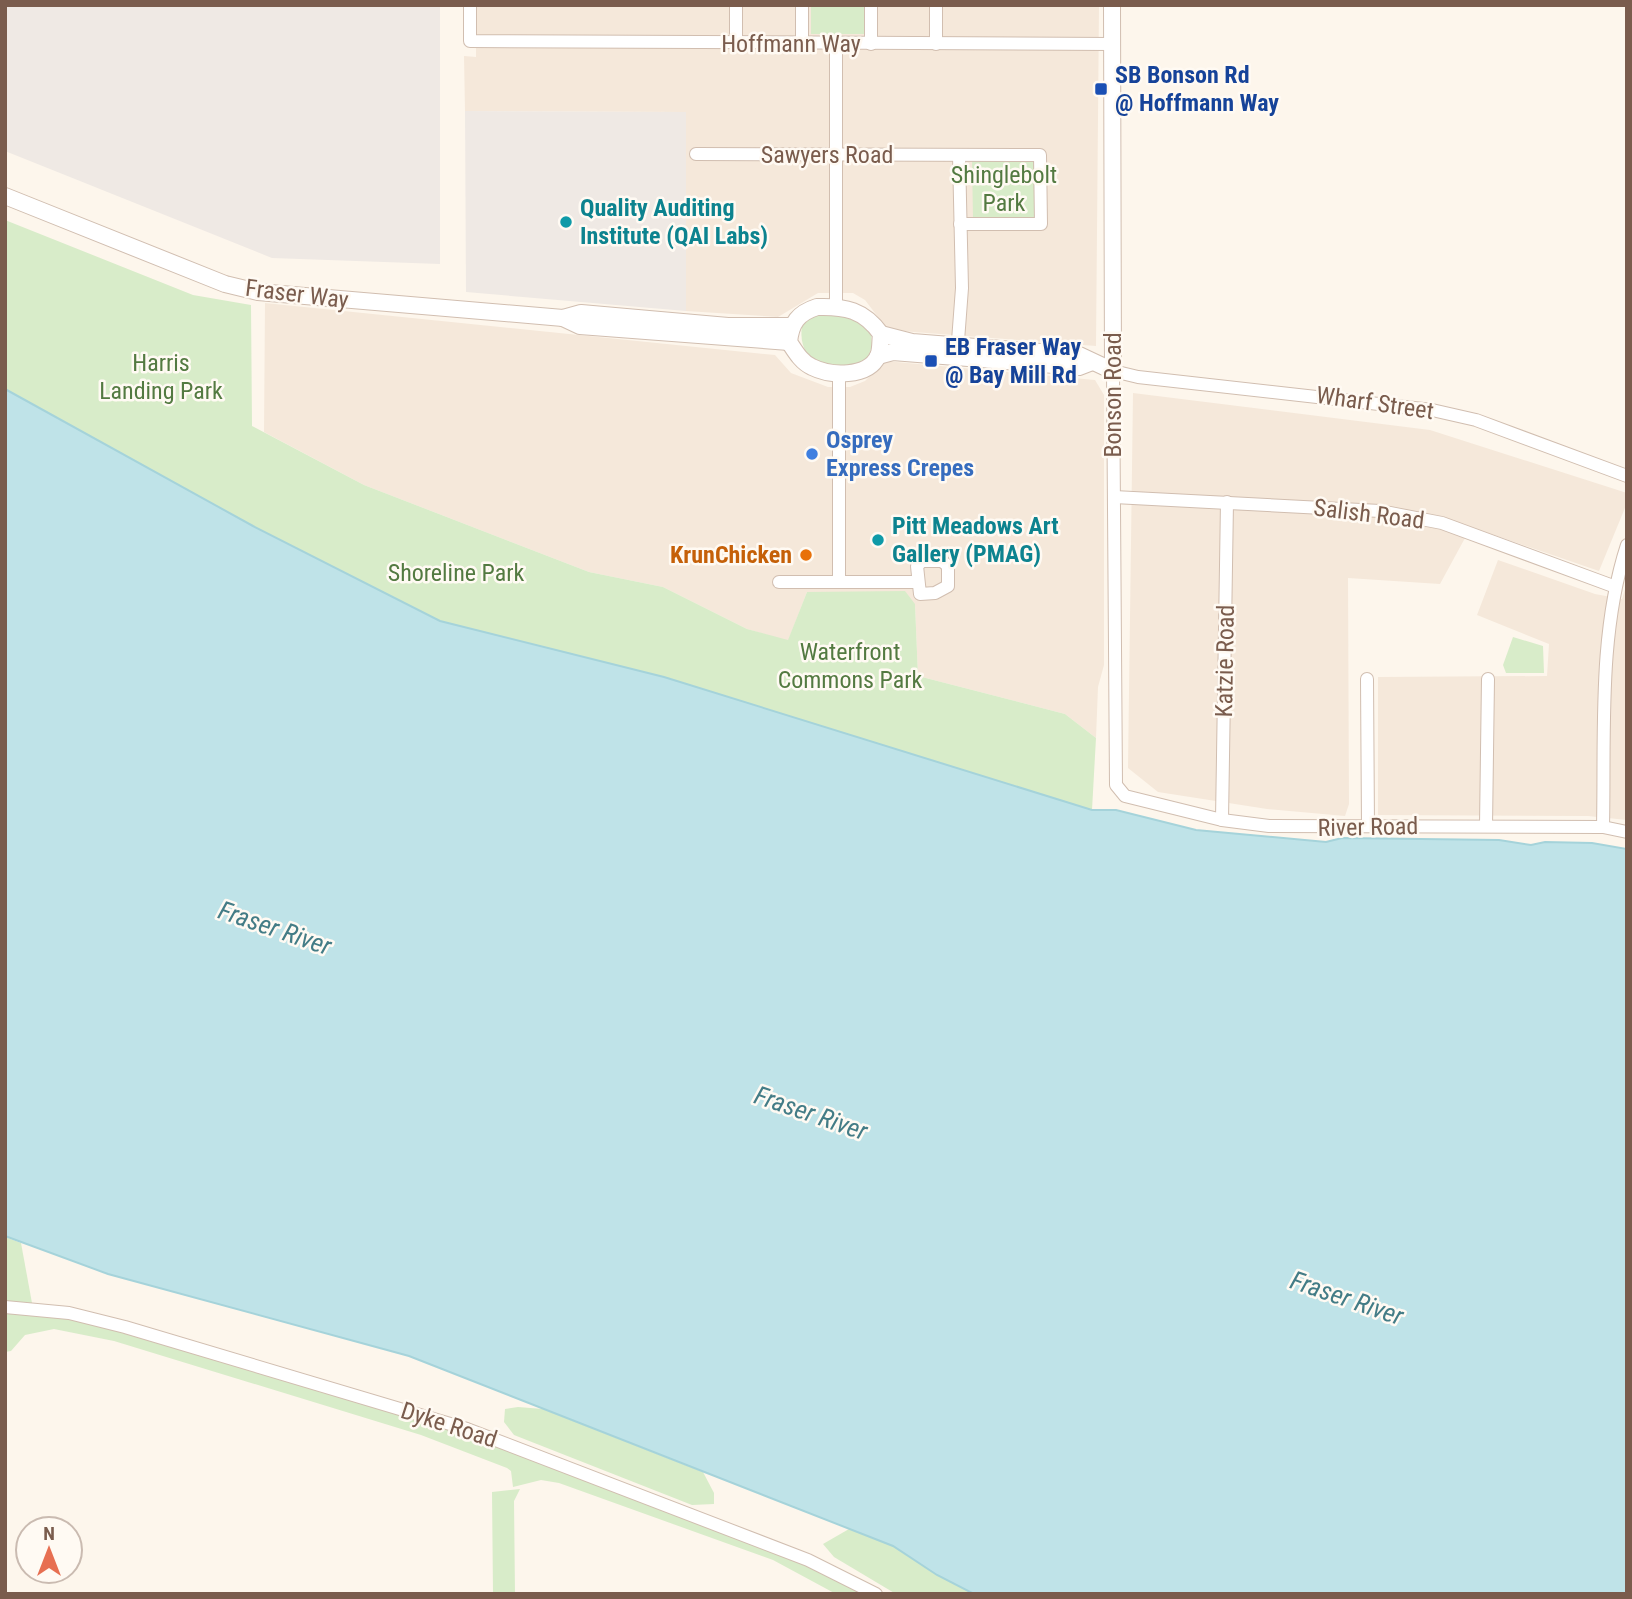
<svg xmlns="http://www.w3.org/2000/svg" width="1632" height="1599" viewBox="0 0 1632 1599" font-family="'Roboto Condensed',sans-serif">
<style>
.residential{fill:#f5e8da}
.industrial{fill:#efe9e4}
.green{fill:#d8ecc9}
.water{fill:#bfe3e8;stroke:#a5d3da;stroke-width:2}
.lines{fill:none;stroke-linecap:round;stroke-linejoin:round}
.minor-casing{stroke:#d1beb0;stroke-width:14}
.tertiary-casing{stroke:#d1beb0;stroke-width:18}
.minor{stroke:#fff;stroke-width:12}
.tertiary{stroke:#fff;stroke-width:16}
.transit-dot{fill:#1a4fb4;stroke:#fffaf3;stroke-width:2.5}
.culture-dot{fill:#0f9aa8;stroke:#fffaf3;stroke-width:2.5}
.shop-dot{fill:#3f7fe0;stroke:#fffaf3;stroke-width:2.5}
.food-dot{fill:#e8710a;stroke:#fffaf3;stroke-width:2.5}
.labels{text-anchor:middle;stroke-width:5;stroke-linejoin:round;paint-order:stroke}
.street-label{font-size:24px;fill:#7a5c4d;stroke:#fffaf3}
.transit-label{font-size:24px;font-weight:bold;fill:#164399;stroke:#fffaf3;text-anchor:start}
.park-label{font-size:24px;fill:#537a41;stroke:#fffaf3}
.culture-label{font-size:24px;font-weight:bold;fill:#0d838f;stroke:#fffaf3;text-anchor:start}
.shop-label{font-size:24px;font-weight:bold;fill:#366cbe;stroke:#fffaf3;text-anchor:start}
.food-label{font-size:24px;font-weight:bold;fill:#c56008;stroke:#fffaf3;text-anchor:end}
.water-label{font-size:26px;font-style:italic;fill:#437c86;stroke:#fffaf3}
</style>
<rect width="100%" height="100%" fill="#fdf6ec"/>
<g class="residential">
<polygon points="476,5 1099,5 1096,346 888,330 865,300 853,293 818,293 778,317 686,311 685,112 465,111 464,56 476,57"/>
<polygon points="265,303 775,355 791,373 828,387 850,387 865,381 885,361 1095,380 1104,395 1104,665 1098,687 1096,738 1065,714 918,676 915,604 807,592 788,641 747,629 663,587 589,572 364,485 264,432"/>
<polygon points="1133,393 1430,430 1627,493 1627,503 1599,571 1471,527 1440,584 1348,578 1349,804 1345,816 1267,809 1158,792 1128,768"/>
<polygon points="1498,560 1595,594 1622,599 1627,583 1627,820 1588,816 1378,815 1378,677 1547,676 1549,644 1477,615"/>
</g>
<g class="industrial">
<polygon points="5,5 440,5 440,264 272,258 5,151"/>
<polygon points="465,111 686,112 686,311 466,292"/>
</g>
<g class="green">
<rect x="811" y="5" width="56" height="29"/>
<polygon points="1035,159 1036,218 973,219 972,160"/>
<polygon points="5,220 193,295 251,305 252,426 364,485 589,572 663,587 747,629 788,640 807,592 905,591 915,604 918,676 1065,714 1096,738 1092,810 664,677 440,621 253,526 5,389"/>
<path d="M816 313 855 316 871 331 872 346 867 360C836 374 796 368 802 325Z"/>
<polygon points="1513,637 1543,646 1544,673 1506,673 1503,665"/>
<polygon points="5,1237 21,1243 32,1303 5,1302"/>
<polygon points="5,1310 78,1320 439,1425 767,1547 868,1594 836,1594 773,1560 559,1483 541,1480 513,1487 511,1471 507,1468 421,1435 114,1341 54,1329 25,1335 11,1351 5,1352"/>
<polygon points="518,1407 543,1409 703,1472 714,1493 714,1504 692,1505 514,1435 504,1422 505,1409"/>
<polygon points="520,1489 514,1501 515,1594 493,1594 492,1492"/>
<polygon points="849,1529 893,1546 974,1594 896,1594 834,1557 823,1544"/>
</g>
<polygon class="water" points="5,389 253,526 440,621 664,677 1092,810 1116,810 1196,830 1326,842 1342,838 1499,840 1531,845 1545,842 1592,843 1627,849 1627,1594 974,1594 937,1575 893,1546 409,1356 108,1274 5,1236"/>
<g class="lines">
<g class="minor-casing">
<g id="minor">
<polyline points="470,5 470,41 1112,44"/>
<polyline points="736,5 736,44"/>
<polyline points="802,5 802,44"/>
<polyline points="871,44 871,5"/>
<polyline points="936,44 936,5"/>
<polyline points="696,154 1040,155 1041,224 960,224"/>
<polyline points="836,307 836,44"/>
<polyline points="957,354 962,288 959,155"/>
<polyline points="839,372 839,582"/>
<polyline points="1627,476 1476,420 1432,410 1138,377 1113,371 1116,785 1125,796 1222,820 1269,826 1603,827 1627,832"/>
<polyline points="1114,497 1380,511 1442,523 1613,586"/>
<polygon points="922,561 942,561 948,566 948,586 935,593 920,594 917,566"/>
<polyline points="779,582 918,582"/>
<polyline points="1367,679 1368,826"/>
<polyline points="1222,820 1227,502"/>
<polyline points="1486,826 1488,679"/>
<path d="M1603 827C1605 733 1598 634 1627 545"/>
<polyline points="5,1307 69,1313 125,1327 467,1429 808,1560 876,1594"/>
</g>
</g>
<g class="tertiary-casing">
<g id="tertiary">
<polyline points="5,196 225,284 258,292 563,318 581,313 728,326 791,326"/>
<path d="M817 307C845 306 864 310 881 334 880 340 881 350 878 356 868 378 830 376 812 367 801 362 795 351 789 342 791 323 798 313 817 307Z"/>
<polyline points="563,318 580,326 789,342"/>
<polyline points="881,334 912,342 1079,355 1113,371 1112,5"/>
<polyline points="878,356 893,352 1079,367 1092,362"/>
</g>
</g>
<use href="#minor" class="minor"/>
<use href="#tertiary" class="tertiary"/>
</g>
<g class="transit-dot">
<rect x="1094" y="82" width="14" height="14" rx="3.5"/>
<rect x="924" y="354" width="14" height="14" rx="3.5"/>
</g>
<g class="culture-dot">
<circle cx="566" cy="222" r="7"/>
<circle cx="878" cy="540" r="7"/>
</g>
<circle class="shop-dot" cx="812" cy="454" r="7"/>
<circle class="food-dot" cx="806" cy="555" r="7"/>
<g class="labels">
<g class="street-label">
<text x="791" y="52">Hoffmann Way</text>
<text x="827" y="163">Sawyers Road</text>
<text transform="translate(297 294) rotate(7)" y="8">Fraser Way</text>
<text transform="translate(1113 395) rotate(-90)" y="8">Bonson Road</text>
<text transform="translate(1375 403) rotate(8)" y="8">Wharf Street</text>
<text transform="translate(1369 514) rotate(7)" y="8">Salish Road</text>
<text transform="translate(1225 661) rotate(-89)" y="8">Katzie Road</text>
<text transform="translate(1368 827) rotate(-1)" y="8">River Road</text>
<text transform="translate(449 1425) rotate(18)" y="8">Dyke Road</text>
</g>
<g class="transit-label">
<text x="1115" y="83">SB Bonson Rd<tspan x="1115" dy="28">@ Hoffmann Way</tspan></text>
<text x="945" y="355">EB Fraser Way<tspan x="945" dy="28">@ Bay Mill Rd</tspan></text>
</g>
<g class="park-label">
<text x="1004" y="183">Shinglebolt<tspan x="1004" dy="28">Park</tspan></text>
<text x="161" y="371">Harris<tspan x="161" dy="28">Landing Park</tspan></text>
<text x="456" y="581">Shoreline Park</text>
<text x="850" y="660">Waterfront<tspan x="850" dy="28">Commons Park</tspan></text>
</g>
<g class="culture-label">
<text x="580" y="216">Quality Auditing<tspan x="580" dy="28">Institute (QAI Labs)</tspan></text>
<text x="892" y="534">Pitt Meadows Art<tspan x="892" dy="28">Gallery (PMAG)</tspan></text>
</g>
<g class="shop-label">
<text x="826" y="448">Osprey<tspan x="826" dy="28">Express Crepes</tspan></text>
</g>
<g class="food-label">
<text x="792" y="563">KrunChicken</text>
</g>
<g class="water-label">
<text transform="translate(275 928) rotate(19)" y="9">Fraser River</text>
<text transform="translate(811 1113) rotate(19)" y="9">Fraser River</text>
<text transform="translate(1347 1298) rotate(19)" y="9">Fraser River</text>
</g>
</g>
<rect width="1632" height="1599" fill="none" stroke="#7a5c4d" stroke-width="14"/>
<g transform="translate(49 1550)"><circle r="33" fill="#fffaf3" stroke="#cabbb1" stroke-width="2"/>
<path d="M0-5L12 26L0 18L-12 26Z" fill="#e76f51"/>
<text y="-10" font-size="19" font-weight="bold" text-anchor="middle" fill="#7a5c4d">N</text>
</g>
</svg>
